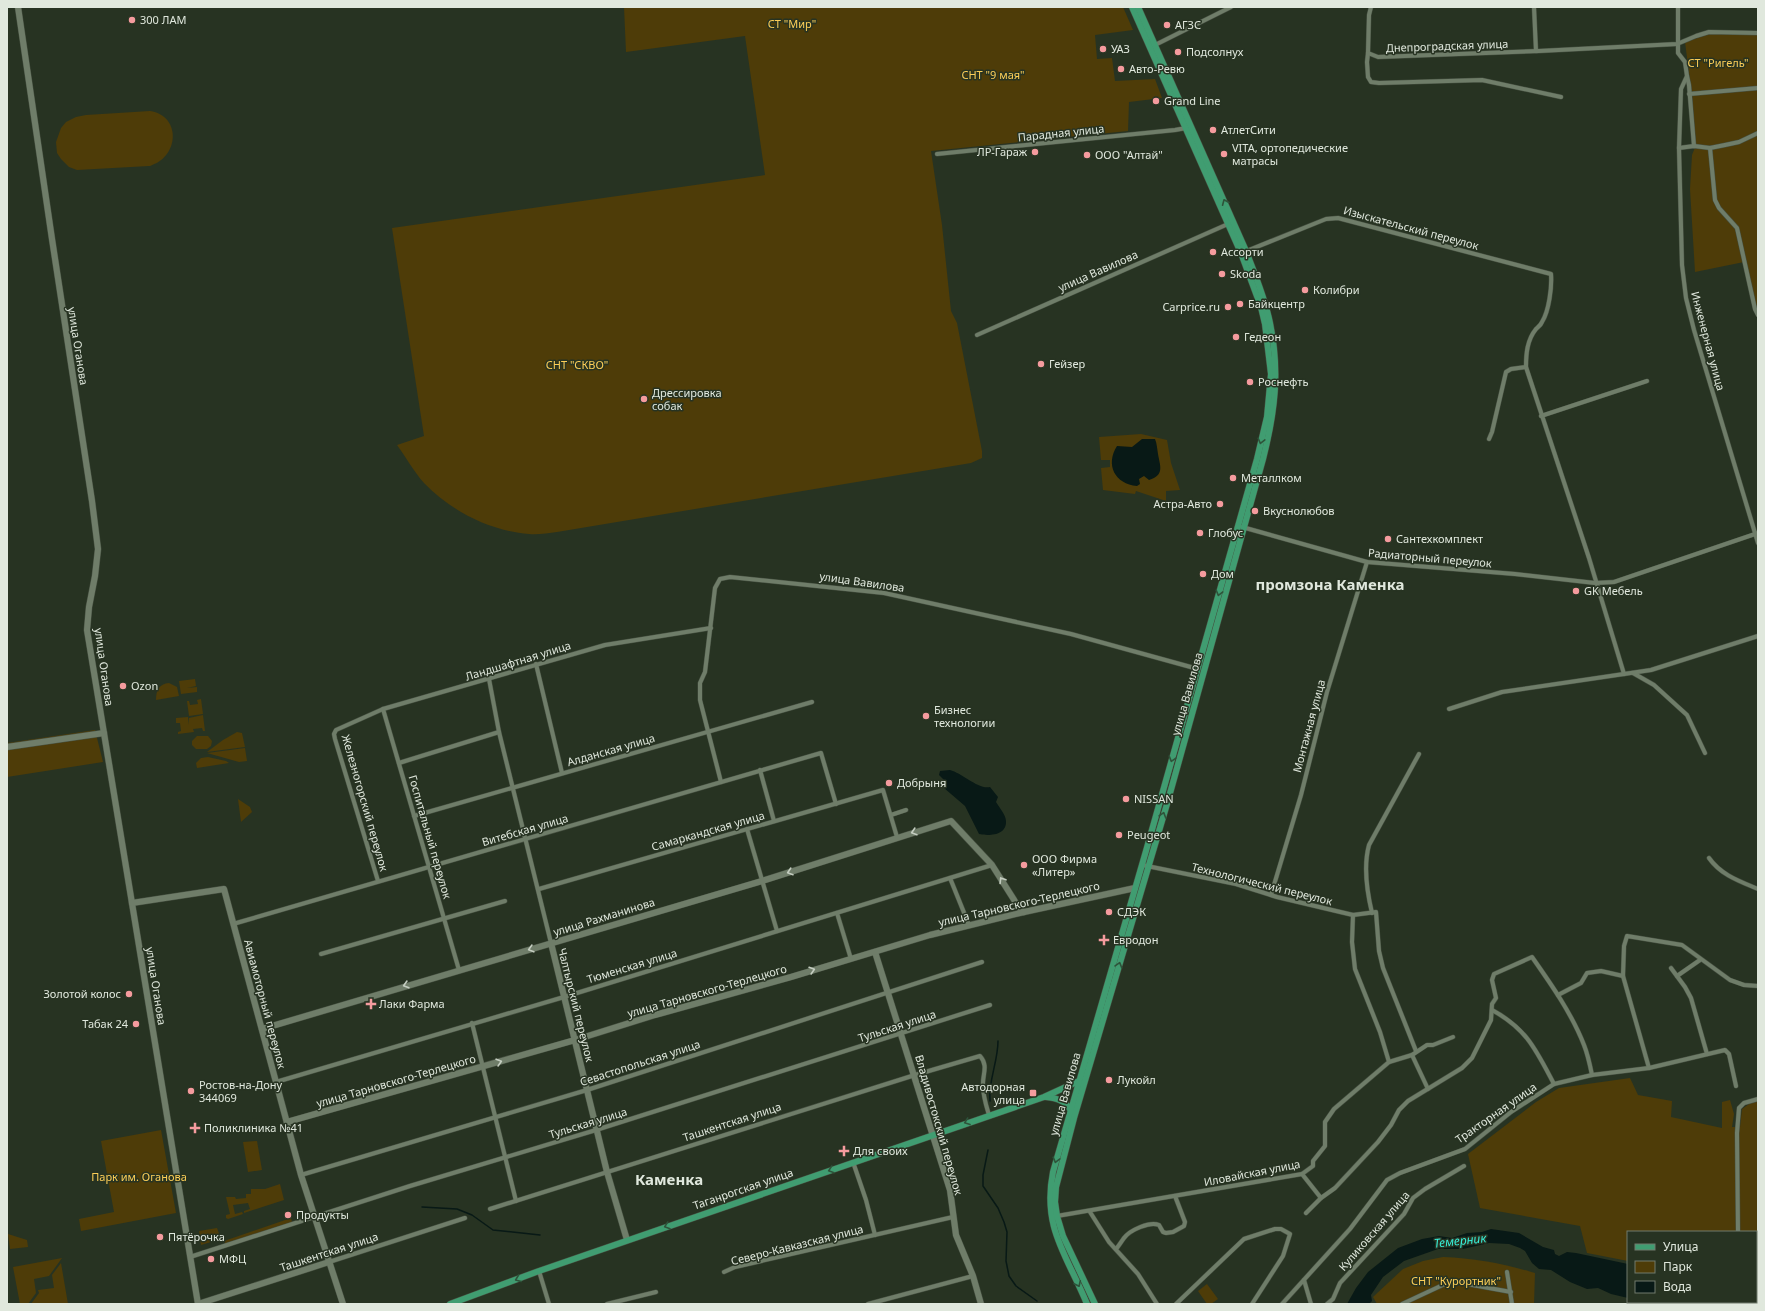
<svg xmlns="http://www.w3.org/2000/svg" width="1765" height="1311" viewBox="0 0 1765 1311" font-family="'Noto Sans',sans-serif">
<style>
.green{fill:#4e3c08}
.water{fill:#081916}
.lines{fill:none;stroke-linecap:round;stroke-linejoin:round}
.stream{stroke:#081916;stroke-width:1.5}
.street-casing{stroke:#465041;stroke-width:5}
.secondary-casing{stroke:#465041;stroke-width:7}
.primary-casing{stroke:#465041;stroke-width:7}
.street{stroke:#6f7d69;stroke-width:4}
.secondary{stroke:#6f7d69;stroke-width:6}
.primary{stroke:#409d71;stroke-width:6}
.oneway{stroke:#2e533a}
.oneway2{stroke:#c4cdc0}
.poi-dot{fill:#f59b9e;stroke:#273322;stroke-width:1.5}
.labels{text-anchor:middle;stroke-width:3;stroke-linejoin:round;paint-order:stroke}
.poi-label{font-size:11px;fill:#e0e8dd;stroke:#273322;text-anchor:start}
.park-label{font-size:11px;fill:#fcce57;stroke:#273322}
.street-label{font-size:11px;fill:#e0e8dd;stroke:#273322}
.water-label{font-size:12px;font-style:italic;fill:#37f0da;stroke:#273322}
.district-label{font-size:15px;font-weight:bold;fill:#e0e8dd;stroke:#273322}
</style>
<rect width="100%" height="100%" fill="#273322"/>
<g class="green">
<path d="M624 7H1123L1133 30 1095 35 1097 59 1112 58 1115 81 1155 79 1162 98 1129 102 1128 131 931 151 942 225 951 311 957 323 982 451V458L971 463 557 532C548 533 538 535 529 534 490 531 451 511 424 483 414 472 406 457 397 445L424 436 392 228 765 175 745 36 626 52Z"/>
<polygon points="1710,34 1758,34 1758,319 1744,262 1695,272 1690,189 1692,155 1696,145 1692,95 1685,42"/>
<path d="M150 111C182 116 179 158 149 166L77 170 69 167 61 159 57 153 56 142 61 128 66 122 76 117 86 115Z"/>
<polygon points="1141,434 1167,440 1171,463 1180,490 1166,491 1166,501 1136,491 1135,494 1103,490 1101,468 1110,467 1110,460 1101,460 1099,437"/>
<polygon points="195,679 196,686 187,688 197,687 197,692 181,694 179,681"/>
<path d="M169 683 177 687 179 696 156 700C156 690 159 684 169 683Z"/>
<polygon points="201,699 203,714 189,716 187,701 189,701 190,705 198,704 197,700"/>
<polygon points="203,715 205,731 203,731 202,728 193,729 194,732 178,734 178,732 181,731 180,723 176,723 176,718 188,717 189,725 189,718"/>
<polygon points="95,730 103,762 7,777 7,743"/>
<polygon points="237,732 242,733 245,747 207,752 223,740"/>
<polygon points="197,736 208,736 212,741 211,746 207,749 196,749 192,745 192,741"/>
<polygon points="245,748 247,761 239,762 207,753"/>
<polygon points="208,757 226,761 229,763 197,768 196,763 201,758"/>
<polygon points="238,799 250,807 252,812 241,822"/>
<polygon points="1630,1078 1638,1095 1672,1101 1671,1117 1722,1128 1722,1102 1730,1100 1734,1114 1732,1127 1740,1127 1742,1109 1752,1102 1758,1100 1758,1298 1756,1298 1756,1232 1628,1232 1628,1261 1587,1253 1580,1226 1480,1208 1468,1154 1536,1102 1559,1088"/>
<polygon points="161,1130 176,1213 81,1231 79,1219 114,1212 101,1141"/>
<polygon points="257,1141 262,1170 248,1172 243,1142"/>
<polygon points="280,1184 284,1200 244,1213 244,1211 250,1209 248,1203 233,1205 235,1214 242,1212 243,1214 228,1219 226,1218 226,1215 230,1214 226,1197 235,1197 236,1199 246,1198 246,1194 251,1194 251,1189 265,1189"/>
<polygon points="291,1218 292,1222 226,1245 224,1241"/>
<polygon points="217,1228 221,1239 201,1245 199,1231"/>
<polygon points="8,1234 27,1240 28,1247 10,1249"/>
<path d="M1443 1257C1475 1258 1505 1264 1535 1273L1534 1304H1377L1373 1297 1403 1269 1423 1261Z"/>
<polygon points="62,1258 49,1276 34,1279 36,1293 28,1304 20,1304 13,1267"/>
<polygon points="61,1263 68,1304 31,1304 39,1293 38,1290 54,1288 52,1275"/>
<polygon points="1207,1284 1218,1299 1211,1304 1207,1304 1198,1291"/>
</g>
<g class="water">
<path d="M1142 439H1155C1157 444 1157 448 1158 454 1160 466 1165 475 1149 480L1144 476 1139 479 1140 484 1137 486C1115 484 1105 465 1117 446L1132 447Z"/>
<path d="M950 770C962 773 979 790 990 787L998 797 996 802C999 807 1006 815 1006 821 1007 836 988 836 979 834L965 806 944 788 947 783 939 775 940 771Z"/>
<polygon points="1491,1229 1519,1233 1543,1247 1554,1250 1555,1254 1559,1256 1567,1252 1576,1253 1628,1264 1628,1298 1611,1294 1598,1288 1587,1289 1570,1282 1551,1270 1539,1269 1532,1263 1525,1251 1520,1248 1509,1244 1489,1243 1463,1249 1438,1249 1404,1261 1383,1277 1371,1295 1372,1301 1370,1303 1347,1304 1356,1288 1368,1272 1398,1248 1422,1239 1439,1236 1452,1238 1467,1233 1482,1232"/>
<polygon points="1756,1301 1758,1301 1758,1304 1646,1304 1642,1302"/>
</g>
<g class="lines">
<g class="stream">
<path d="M990 1101C988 1081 998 1062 998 1041"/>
<polyline points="988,1150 983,1175 983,1186 998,1208 1004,1222 1007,1232 1006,1261 1009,1276 1016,1286 1037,1301"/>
<polyline points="422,1207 457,1209 472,1215 493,1230 540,1235"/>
</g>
<g class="street-casing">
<g id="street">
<polyline points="1371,7 1369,15 1368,53 1367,62 1368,77 1371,82 1379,83 1482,80 1561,97"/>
<polyline points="1534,7 1536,51"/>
<polyline points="1678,7 1678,53 1685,62 1687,76 1681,89 1679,148 1682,265 1686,298 1694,330 1758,543"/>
<polyline points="1155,45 1231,7"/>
<polyline points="1368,53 1378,57 1539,51 1677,44 1696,36 1709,32 1758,33"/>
<polyline points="1687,76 1689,85 1694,146"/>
<polyline points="1689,94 1758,88"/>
<polyline points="1679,148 1694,146 1710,148 1725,145 1739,142 1758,133"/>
<polyline points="1710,148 1715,200 1719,208 1737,228 1755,309 1758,315"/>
<polyline points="937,154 1175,130 1186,128"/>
<path d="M1244 252 1326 219 1338 218 1551 274C1552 287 1549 311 1542 322 1541 325 1538 327 1536 329 1527 340 1526 354 1526 367L1589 558 1624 674"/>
<polyline points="977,335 1228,224"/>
<polyline points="1541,416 1647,381"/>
<polyline points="1489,439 1492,432 1506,372 1511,369 1526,367"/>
<polyline points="1242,527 1367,562 1515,574 1595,583 1614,582 1758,533"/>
<polyline points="536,664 562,773"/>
<polyline points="1633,673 1654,685 1687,715 1705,753"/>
<polyline points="489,679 499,732 551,943"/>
<polyline points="383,709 459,970"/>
<polyline points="1449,709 1502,692 1651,670 1758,636"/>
<polyline points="399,763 499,732"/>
<polyline points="760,770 774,821"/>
<polyline points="721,782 700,700 700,683 705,672 715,588 720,579 730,577 884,593 1071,634 1198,669"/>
<polyline points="891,815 906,810"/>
<polyline points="414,816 812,702"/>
<polyline points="747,829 777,931"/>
<path d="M1709 858C1721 875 1739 881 1758 889"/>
<polyline points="1142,865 1236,884 1277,897 1353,915 1376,912 1379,951 1383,968 1416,1051"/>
<polyline points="950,878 969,925"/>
<polyline points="378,881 335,739 334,734 336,730 383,709 605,645 711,628"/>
<polyline points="539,889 883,790 897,837"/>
<polyline points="1271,895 1301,795 1327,692 1367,562"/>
<polyline points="837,913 851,959"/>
<path d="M1372 913C1367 892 1363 867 1369 845L1419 754"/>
<polyline points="233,924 821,753 836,804"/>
<polyline points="321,954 505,901"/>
<polyline points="1671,968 1685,987 1691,998 1707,1054"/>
<polyline points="1677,976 1700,960"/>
<polyline points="1558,995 1581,983 1587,973 1601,971 1623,976"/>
<path d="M1492 1010C1527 1029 1536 1050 1554 1084"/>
<polyline points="472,1023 516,1201"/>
<polyline points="1412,1055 1428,1089"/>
<polyline points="1389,1062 1412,1055 1427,1045 1433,1045 1453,1037"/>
<polyline points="1649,1068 1623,976 1624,946 1627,936 1682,945 1730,980 1744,985 1758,986"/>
<polyline points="276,1082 564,997 992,865"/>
<polyline points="853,1162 866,1200 875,1235"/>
<polyline points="1302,1174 1321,1198"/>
<polyline points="301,1175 587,1090 982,962"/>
<path d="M490 1209 915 1075 980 1056C989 1066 982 1075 983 1086 983 1096 986 1105 989 1115"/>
<polyline points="1090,1212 1109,1242 1138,1274 1157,1304"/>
<path d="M1306 1213 1321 1198 1335 1188 1378 1142 1391 1125 1399 1110 1408 1101 1462 1068 1472 1058 1491 1020 1492 1004 1496 998 1492 980 1494 974 1532 957C1551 984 1572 1014 1584 1045 1588 1055 1590 1065 1592 1075"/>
<polyline points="1057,1216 1302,1174 1313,1166 1313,1161 1325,1146 1325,1122 1334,1109 1389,1062 1380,1032 1355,969 1352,942 1353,915"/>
<polyline points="1738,1232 1737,1133 1739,1108 1744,1103 1758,1099"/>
<path d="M1116 1249C1119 1246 1121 1242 1124 1238 1130 1230 1150 1221 1159 1225L1163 1232 1166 1233 1173 1232 1184 1226 1185 1222 1175 1196"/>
<polyline points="190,1257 410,1186 596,1130 990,1005"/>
<polyline points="329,1262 465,1218"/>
<polyline points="539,1271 549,1304"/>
<polyline points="724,1272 735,1267 953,1217"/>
<polyline points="1507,1272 1512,1304"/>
<polyline points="1304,1280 1311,1304"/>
<polyline points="607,1304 656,1292"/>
<polyline points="868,1304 973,1276"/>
<polyline points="1176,1304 1244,1239 1275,1229 1281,1229 1290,1234 1283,1256 1252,1304"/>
<polyline points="1282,1304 1350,1229 1387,1180 1400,1173 1465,1149 1511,1112 1554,1084 1592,1075 1649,1068 1725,1050 1729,1054 1736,1086"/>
<polyline points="1327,1304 1333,1299 1340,1283 1404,1214 1413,1198 1425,1189 1464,1166"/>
<polyline points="1402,1304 1447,1283 1456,1282 1511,1292"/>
<polyline points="1735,1304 1735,1302"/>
</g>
</g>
<g class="secondary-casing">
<g id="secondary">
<polyline points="18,7 52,239 92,501 98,549 95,576 89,607 87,630 198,1304"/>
<polyline points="7,747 104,733"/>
<polyline points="132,903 224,889 301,1175 343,1304"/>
<polyline points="551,943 607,1172 627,1240"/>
<polyline points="875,952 950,1190 956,1235 973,1276 981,1304"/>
<polyline points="262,1029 762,881 951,821 992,865 1016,903 1024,912"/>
<polyline points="287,1122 575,1040 655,1015 791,977 930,935 1024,912 1135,888"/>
<polyline points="198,1304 329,1262"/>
</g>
</g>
<g class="primary-casing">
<g id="primary">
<path d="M1046 1097C1057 1098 1067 1101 1072 1113"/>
<polyline points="450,1304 539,1271 1044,1097 1079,1081"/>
<path d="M1087 1304C1067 1255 1042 1228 1053 1172L1146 851 1257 459 1267 417 1271 374 1265 324 1261 307 1241 253 1132 7"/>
<path d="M1095 1304 1063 1236 1057 1216 1055 1202 1056 1187 1074 1118 1167 804 1263 459C1275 412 1280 371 1270 323 1265 298 1255 275 1246 251L1138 7"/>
</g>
</g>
<use href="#street" class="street"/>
<use href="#secondary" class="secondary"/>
<use href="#primary" class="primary"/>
</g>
<defs><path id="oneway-chevron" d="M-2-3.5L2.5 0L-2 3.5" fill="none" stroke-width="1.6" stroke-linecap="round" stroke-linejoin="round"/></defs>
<g class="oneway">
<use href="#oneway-chevron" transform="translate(1225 202) rotate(-113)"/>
<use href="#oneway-chevron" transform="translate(1261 441) rotate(104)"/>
<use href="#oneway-chevron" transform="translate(1219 593) rotate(105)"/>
<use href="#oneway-chevron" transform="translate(1172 759) rotate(106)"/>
<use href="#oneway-chevron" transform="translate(1163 815) rotate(-73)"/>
<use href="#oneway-chevron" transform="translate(1119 965) rotate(-74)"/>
<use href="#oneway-chevron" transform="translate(967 1122) rotate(160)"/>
<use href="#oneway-chevron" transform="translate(1056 1160) rotate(105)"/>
<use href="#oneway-chevron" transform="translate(831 1170) rotate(161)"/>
<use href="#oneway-chevron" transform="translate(667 1226) rotate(161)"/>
<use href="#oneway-chevron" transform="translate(518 1279) rotate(159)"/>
<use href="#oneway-chevron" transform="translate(1078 1284) rotate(65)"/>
</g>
<g class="oneway2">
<use href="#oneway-chevron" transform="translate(914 832) rotate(163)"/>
<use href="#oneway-chevron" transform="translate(790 872) rotate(162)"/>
<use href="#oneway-chevron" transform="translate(1002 880) rotate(-122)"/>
<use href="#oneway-chevron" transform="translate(531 949) rotate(164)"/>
<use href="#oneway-chevron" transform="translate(812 970) rotate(-17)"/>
<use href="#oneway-chevron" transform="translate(406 985) rotate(164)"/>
<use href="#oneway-chevron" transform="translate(499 1062) rotate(-16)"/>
</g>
<g class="poi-dot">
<circle cx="132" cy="20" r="4"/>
<circle cx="1167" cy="25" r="4"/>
<circle cx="1103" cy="49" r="4"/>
<circle cx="1178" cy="52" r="4"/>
<circle cx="1121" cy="69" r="4"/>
<circle cx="1156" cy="101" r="4"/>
<circle cx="1213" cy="130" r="4"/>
<circle cx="1035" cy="152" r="4"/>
<circle cx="1224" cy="154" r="4"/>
<circle cx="1087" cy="155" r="4"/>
<circle cx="1213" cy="252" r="4"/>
<circle cx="1222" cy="274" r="4"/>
<circle cx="1305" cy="290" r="4"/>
<circle cx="1240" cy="304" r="4"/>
<circle cx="1228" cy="307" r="4"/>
<circle cx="1236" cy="337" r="4"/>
<circle cx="1041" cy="364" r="4"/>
<circle cx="1250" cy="382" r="4"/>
<circle cx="644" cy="399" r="4"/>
<circle cx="1233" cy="478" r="4"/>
<circle cx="1220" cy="504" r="4"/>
<circle cx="1255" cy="511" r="4"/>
<circle cx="1200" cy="533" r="4"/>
<circle cx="1388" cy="539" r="4"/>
<circle cx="1203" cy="574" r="4"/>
<circle cx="1576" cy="591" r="4"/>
<circle cx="123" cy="686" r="4"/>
<circle cx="926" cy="716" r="4"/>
<circle cx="889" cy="783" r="4"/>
<circle cx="1126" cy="799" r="4"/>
<circle cx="1119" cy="835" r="4"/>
<circle cx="1024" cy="865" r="4"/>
<circle cx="1109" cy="912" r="4"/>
<path d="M1102 934h4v4h4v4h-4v4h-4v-4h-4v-4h4z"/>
<circle cx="129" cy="994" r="4"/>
<path d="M369 998h4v4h4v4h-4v4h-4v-4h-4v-4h4z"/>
<circle cx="136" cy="1024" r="4"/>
<circle cx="1109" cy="1080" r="4"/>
<circle cx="191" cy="1091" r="4"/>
<rect x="1029" y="1089" width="8" height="8" rx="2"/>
<path d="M193 1122h4v4h4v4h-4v4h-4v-4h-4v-4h4z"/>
<path d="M842 1145h4v4h4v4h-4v4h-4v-4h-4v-4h4z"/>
<circle cx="288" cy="1215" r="4"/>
<circle cx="160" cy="1237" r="4"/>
<circle cx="211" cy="1259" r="4"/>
</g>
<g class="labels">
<g class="poi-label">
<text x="140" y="24">300 ЛАМ</text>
<text x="1175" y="29">АГЗС</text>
<text x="1111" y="53">УАЗ</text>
<text x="1186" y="56">Подсолнух</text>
<text x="1129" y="73">Авто-Ревю</text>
<text x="1164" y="105">Grand Line</text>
<text x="1221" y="134">АтлетСити</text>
<text x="1232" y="152">VITA, ортопедические<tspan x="1232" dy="13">матрасы</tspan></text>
<text x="1027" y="156" text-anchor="end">ЛР-Гараж</text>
<text x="1095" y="159">ООО "Алтай"</text>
<text x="1221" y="256">Ассорти</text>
<text x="1230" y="278">Skoda</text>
<text x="1313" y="294">Колибри</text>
<text x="1248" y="308">Байкцентр</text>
<text x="1220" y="311" text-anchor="end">Carprice.ru</text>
<text x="1244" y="341">Гедеон</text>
<text x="1049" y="368">Гейзер</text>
<text x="1258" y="386">Роснефть</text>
<text x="652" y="397">Дрессировка<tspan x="652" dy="13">собак</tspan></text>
<text x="1241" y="482">Металлком</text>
<text x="1212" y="508" text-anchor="end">Астра-Авто</text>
<text x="1263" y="515">Вкуснолюбов</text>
<text x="1208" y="537">Глобус</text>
<text x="1396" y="543">Сантехкомплект</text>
<text x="1211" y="578">Дом</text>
<text x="1584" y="595">GK Мебель</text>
<text x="131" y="690">Ozon</text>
<text x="934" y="714">Бизнес<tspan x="934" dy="13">технологии</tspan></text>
<text x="897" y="787">Добрыня</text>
<text x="1134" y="803">NISSAN</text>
<text x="1127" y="839">Peugeot</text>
<text x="1032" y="863">ООО Фирма<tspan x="1032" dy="13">«Литер»</tspan></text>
<text x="1117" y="916">СДЭК</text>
<text x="1113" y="944">Евродон</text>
<text x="121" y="998" text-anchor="end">Золотой колос</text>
<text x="379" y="1008">Лаки Фарма</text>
<text x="128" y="1028" text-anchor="end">Табак 24</text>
<text x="1117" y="1084">Лукойл</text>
<text x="199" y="1089">Ростов-на-Дону<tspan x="199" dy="13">344069</tspan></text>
<text x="1025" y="1091" text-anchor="end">Автодорная<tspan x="1025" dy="13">улица</tspan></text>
<text x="204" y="1132">Поликлиника №41</text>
<text x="853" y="1155">Для своих</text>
<text x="296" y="1219">Продукты</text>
<text x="168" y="1241">Пятёрочка</text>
<text x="219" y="1263">МФЦ</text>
</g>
<g class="park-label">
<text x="792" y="28">СТ "Мир"</text>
<text x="1718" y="67">СТ "Ригель"</text>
<text x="993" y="79">СНТ "9 мая"</text>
<text x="577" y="369">СНТ "СКВО"</text>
<text x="139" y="1181">Парк им. Оганова</text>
<text x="1456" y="1285">СНТ "Курортник"</text>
</g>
<g class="street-label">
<text transform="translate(1447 46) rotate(-2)" y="4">Днепроградская улица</text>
<text transform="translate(1061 133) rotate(-6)" y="4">Парадная улица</text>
<text transform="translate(1411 228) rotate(15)" y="4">Изыскательский переулок</text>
<text transform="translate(1098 271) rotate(-24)" y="4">улица Вавилова</text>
<text transform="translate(1708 341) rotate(75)" y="4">Инженерная улица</text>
<text transform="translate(78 346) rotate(81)" y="4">улица Оганова</text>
<text transform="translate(1430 558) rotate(5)" y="4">Радиаторный переулок</text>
<text transform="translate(862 582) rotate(8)" y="4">улица Вавилова</text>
<text transform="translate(518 661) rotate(-17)" y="4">Ландшафтная улица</text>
<text transform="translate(104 667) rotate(82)" y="4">улица Оганова</text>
<text transform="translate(1187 694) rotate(-74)" y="4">улица Вавилова</text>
<text transform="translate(1309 726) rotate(-75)" y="4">Монтажная улица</text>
<text transform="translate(611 750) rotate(-16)" y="4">Алданская улица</text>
<text transform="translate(365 803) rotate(74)" y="4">Железногорский переулок</text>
<text transform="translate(525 830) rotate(-16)" y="4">Витебская улица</text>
<text transform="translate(708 831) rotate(-16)" y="4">Самаркандская улица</text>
<text transform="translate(430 837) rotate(74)" y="4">Госпитальный переулок</text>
<text transform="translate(1262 884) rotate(14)" y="4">Технологический переулок</text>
<text transform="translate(1019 904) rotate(-13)" y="4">улица Тарновского-Терлецкого</text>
<text transform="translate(604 917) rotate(-17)" y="4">улица Рахманинова</text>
<text transform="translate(632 966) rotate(-17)" y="4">Тюменская улица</text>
<text transform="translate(156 986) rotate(81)" y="4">улица Оганова</text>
<text transform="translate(707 991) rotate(-16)" y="4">улица Тарновского-Терлецкого</text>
<text transform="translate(265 1004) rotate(75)" y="4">Авиамоторный переулок</text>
<text transform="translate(576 1005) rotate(76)" y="4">Чалтырский переулок</text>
<text transform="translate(897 1026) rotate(-18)" y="4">Тульская улица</text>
<text transform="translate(640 1063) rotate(-18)" y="4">Севастопольская улица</text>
<text transform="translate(396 1081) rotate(-16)" y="4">улица Тарновского-Терлецкого</text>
<text transform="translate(1065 1094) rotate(-74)" y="4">улица Вавилова</text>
<text transform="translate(1496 1113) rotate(-35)" y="4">Тракторная улица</text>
<text transform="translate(732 1122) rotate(-18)" y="4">Ташкентская улица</text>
<text transform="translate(588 1123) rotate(-17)" y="4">Тульская улица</text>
<text transform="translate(939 1125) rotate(74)" y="4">Владивостокский переулок</text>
<text transform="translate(1252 1173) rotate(-11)" y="4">Иловайская улица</text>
<text transform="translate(743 1189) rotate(-19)" y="4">Таганрогская улица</text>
<text transform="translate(1374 1231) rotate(-49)" y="4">Куликовская улица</text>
<text transform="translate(797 1245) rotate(-14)" y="4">Северо-Кавказская улица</text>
<text transform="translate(329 1252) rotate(-18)" y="4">Ташкентская улица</text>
</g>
<g class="water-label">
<text transform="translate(1460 1241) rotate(-6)" y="4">Темерник</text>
</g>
<g class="district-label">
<text x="1330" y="590">промзона Каменка</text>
<text x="669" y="1185">Каменка</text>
</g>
</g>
<rect width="1765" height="1311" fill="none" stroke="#e0e8dd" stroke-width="16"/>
<rect x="1627" y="1231" width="130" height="72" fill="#273322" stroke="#717b6d"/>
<rect x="1635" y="1244" width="20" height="6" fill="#409d71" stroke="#717b6d"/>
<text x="1663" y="1251" font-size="12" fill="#e0e8dd">Улица</text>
<rect x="1635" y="1261" width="20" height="12" fill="#4e3c08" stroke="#717b6d"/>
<text x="1663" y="1271" font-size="12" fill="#e0e8dd">Парк</text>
<rect x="1635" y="1281" width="20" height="12" fill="#081916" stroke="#717b6d"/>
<text x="1663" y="1291" font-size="12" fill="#e0e8dd">Вода</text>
</svg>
